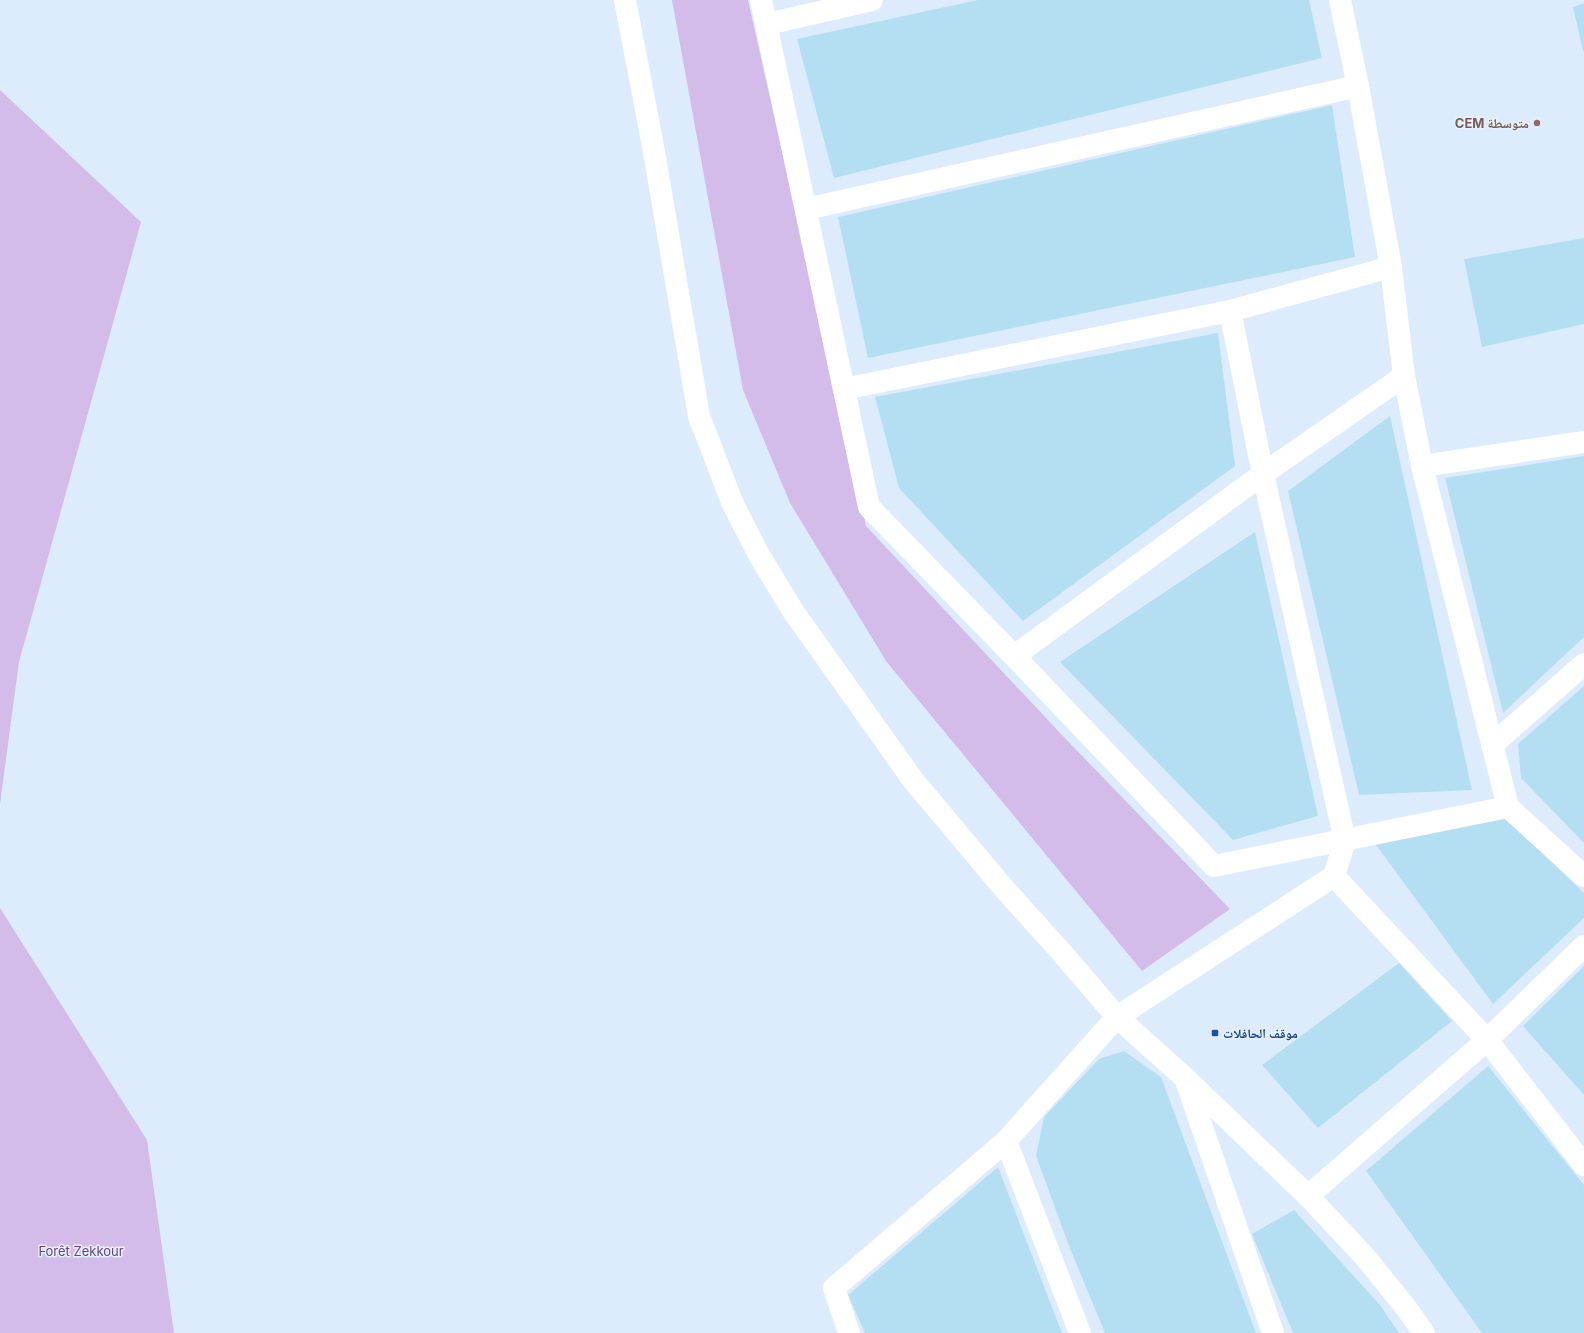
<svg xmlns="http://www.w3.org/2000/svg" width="1584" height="1333" viewBox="0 0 1584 1333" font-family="Inter,'Noto Naskh Arabic',sans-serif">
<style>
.green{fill:#d4bcea}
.building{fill:#b4dff3}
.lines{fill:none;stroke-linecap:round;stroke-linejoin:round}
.street{stroke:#fff;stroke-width:22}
.secondary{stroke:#fff;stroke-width:22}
.education-dot{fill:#8d6e63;stroke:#e4f1ff;stroke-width:1.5}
.transit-dot{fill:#1a4fb4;stroke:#e4f1ff;stroke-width:1.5}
.labels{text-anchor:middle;stroke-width:3;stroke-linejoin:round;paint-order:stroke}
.education-label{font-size:13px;font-weight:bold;fill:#785e54;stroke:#e4f1ff;text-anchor:end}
.transit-label{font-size:13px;font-weight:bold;fill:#164399;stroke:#e4f1ff;text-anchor:start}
.park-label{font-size:13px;fill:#6c4285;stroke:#e4f1ff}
</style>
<rect width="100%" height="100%" fill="#ddecfd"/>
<g class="green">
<polygon points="672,0 748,0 866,526 1061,734 1230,909 1142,971 886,661 790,503 743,390"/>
<polygon points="0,90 141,222 19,662 0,804"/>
<polygon points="0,908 147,1140 174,1333 0,1333"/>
</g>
<g class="building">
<polygon points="978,0 1309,0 1322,58 834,178 797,39"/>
<polygon points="1584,3 1584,51 1583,51 1573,7"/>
<polygon points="1332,105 1355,257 868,358 838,217"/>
<polygon points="1584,238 1584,324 1482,347 1464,259"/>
<polygon points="1218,333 1235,466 1023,621 899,488 875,397"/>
<polygon points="1390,416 1472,790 1359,795 1288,491"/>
<polygon points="1584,456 1584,637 1503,713 1445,478"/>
<polygon points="1255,532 1318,816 1233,840 1060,662"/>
<polygon points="1584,686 1584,843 1521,778 1518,744"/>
<polygon points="1504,817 1584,893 1584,918 1493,1004 1373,841"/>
<polygon points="1399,963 1452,1021 1318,1128 1262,1065"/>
<polygon points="1584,966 1584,1095 1523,1026"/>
<polygon points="1124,1051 1161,1077 1256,1333 1105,1333 1069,1246 1036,1156 1044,1117 1099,1059"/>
<polygon points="1488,1066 1584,1185 1584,1333 1482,1333 1366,1171"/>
<polygon points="998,1167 1062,1333 865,1333 848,1295"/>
<polygon points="1294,1210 1380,1305 1399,1333 1293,1333 1252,1234"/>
</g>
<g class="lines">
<g class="street">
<polyline points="761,0 869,507 1014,656 1214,866 1508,807"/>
<polyline points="1340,0 1358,86 1391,267 1404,376 1422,466 1508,807 1584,876"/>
<polyline points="767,24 872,0"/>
<polyline points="806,209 1358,86"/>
<polyline points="844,389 1230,311 1391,267"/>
<polyline points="1422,466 1584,442"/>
<polyline points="1014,656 1263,474 1404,376"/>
<polyline points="1492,745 1584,664"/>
<polyline points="1334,876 1487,1040 1584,1165"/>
<polyline points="1117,1017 1334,876 1345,841 1263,474 1230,311"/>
<polyline points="1185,1078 1273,1333"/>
<polyline points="1006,1141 1080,1333"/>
<polyline points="1308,1196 1487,1040 1584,946"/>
</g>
<g class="secondary">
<polyline points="625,0 653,146 699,416 732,502 759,555 793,611 913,780 1001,885 1063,954 1117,1017 1185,1078 1308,1196 1366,1258 1407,1309 1424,1333"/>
<polyline points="849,1333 834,1288 1006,1141 1117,1017"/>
</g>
</g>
<circle class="education-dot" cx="1537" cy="123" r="4"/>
<rect class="transit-dot" x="1211" y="1029" width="8" height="8" rx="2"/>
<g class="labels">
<g class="education-label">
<text x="1529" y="128">CEM متوسطة</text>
</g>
<g class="transit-label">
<text x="1223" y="1038">موقف الحافلات</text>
</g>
<g class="park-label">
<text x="81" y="1256">Forêt Zekkour</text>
</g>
</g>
</svg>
